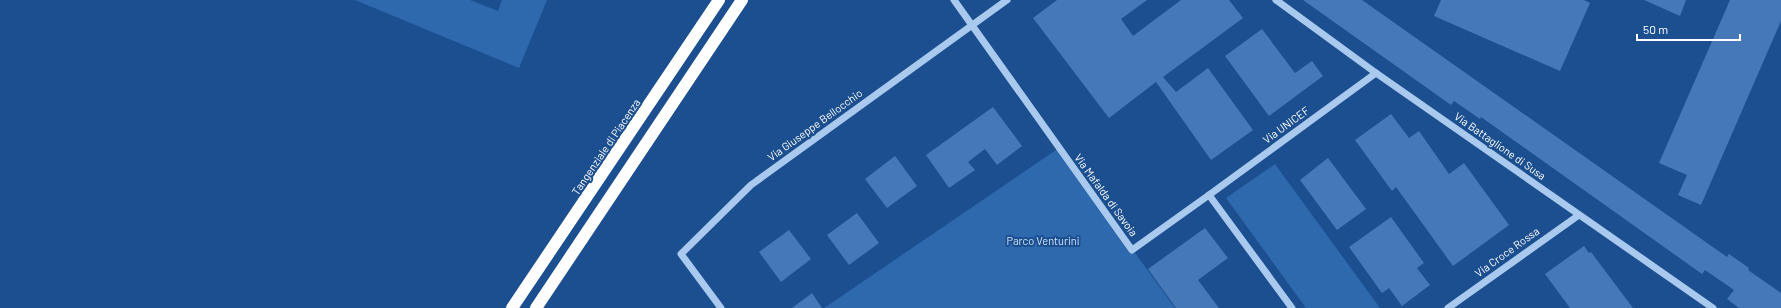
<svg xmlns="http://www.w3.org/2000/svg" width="1781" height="308" viewBox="0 0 1781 308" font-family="Barlow,sans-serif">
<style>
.green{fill:#2e69ad}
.building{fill:#4478b7}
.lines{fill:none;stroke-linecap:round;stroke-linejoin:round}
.minor{stroke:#a9c9ee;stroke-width:7}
.highway{stroke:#fff;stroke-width:12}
.labels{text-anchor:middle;stroke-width:4;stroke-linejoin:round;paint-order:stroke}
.street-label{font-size:11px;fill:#fff;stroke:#1b4f8f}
.park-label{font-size:11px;fill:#cfe3fa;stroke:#1b4f8f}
</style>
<rect width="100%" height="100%" fill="#1b4f8f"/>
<g class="green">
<polygon points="355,0 470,0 498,11 502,0 547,0 519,68"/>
<polygon points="1059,148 1175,308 824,308"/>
<polygon points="1275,164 1380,308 1306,308 1226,198"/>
</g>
<g class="building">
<polygon points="1057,0 1147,0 1121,19 1133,36 1181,0 1229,0 1243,18 1163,77 1176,92 1208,68 1253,130 1211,160 1156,82 1109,118 1033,18"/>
<polygon points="1303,0 1362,0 1727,257 1729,254 1749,268 1748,270 1781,293 1781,308 1739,308 1727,299 1734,290 1705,270 1702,274 1481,117 1480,119 1454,101 1451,105"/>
<polygon points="1441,0 1584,0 1590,3 1560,71 1434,16"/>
<polygon points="1644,0 1686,0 1680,16"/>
<polygon points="1730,0 1781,0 1781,21 1701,205 1678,195 1687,175 1659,163"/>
<polygon points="1262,29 1295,73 1312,61 1323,76 1269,116 1225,56"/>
<polygon points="993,107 1022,146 997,165 985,149 968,162 975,170 949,188 926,155"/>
<polygon points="1391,114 1409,138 1419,131 1449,174 1464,163 1509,225 1453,266 1396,187 1392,191 1355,140"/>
<polygon points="895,156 917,186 887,208 865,179"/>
<polygon points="1328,158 1366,209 1337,230 1300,180"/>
<polygon points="857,213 879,243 849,265 827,235"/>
<polygon points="1391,217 1424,263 1417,268 1430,285 1402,306 1389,288 1382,293 1349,247"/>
<polygon points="1205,228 1228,258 1198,280 1219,308 1176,308 1148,269"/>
<polygon points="789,230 811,259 781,282 759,252"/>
<polygon points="1584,246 1589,253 1591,252 1633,308 1570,308 1545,274"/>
<polygon points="812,293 822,308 792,308"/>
</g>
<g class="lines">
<g class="minor">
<polyline points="954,0 1132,250 1209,195 1292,308"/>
<polyline points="1276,0 1376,73 1713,308"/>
<polyline points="1209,195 1376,73"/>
<polyline points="721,308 681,254 751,185 1007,0"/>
<polyline points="1448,308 1579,215"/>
</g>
<g class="highway">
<polyline points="512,308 719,0"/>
<polyline points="536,308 742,0"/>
</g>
</g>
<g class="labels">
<g class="street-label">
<text transform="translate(815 125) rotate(-36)" y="4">Via Giuseppe Bellocchio</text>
<text transform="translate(1286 125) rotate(-36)" y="4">Via UNICEF</text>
<text transform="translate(1500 146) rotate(35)" y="4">Via Battaglione di Susa</text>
<text transform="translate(606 147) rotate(-56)" y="4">Tangenziale di Piacenza</text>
<text transform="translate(1106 195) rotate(54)" y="4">Via Mafalda di Savoia</text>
<text transform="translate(1507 252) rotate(-36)" y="4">Via Croce Rossa</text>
</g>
<g class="park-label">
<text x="1043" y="245">Parco Venturini</text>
</g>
</g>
<path d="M1637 34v6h103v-6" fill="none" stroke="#ffffff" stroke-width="2"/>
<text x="1643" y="34" font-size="12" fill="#ffffff" stroke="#1b4f8f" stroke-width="3" paint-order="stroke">50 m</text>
</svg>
